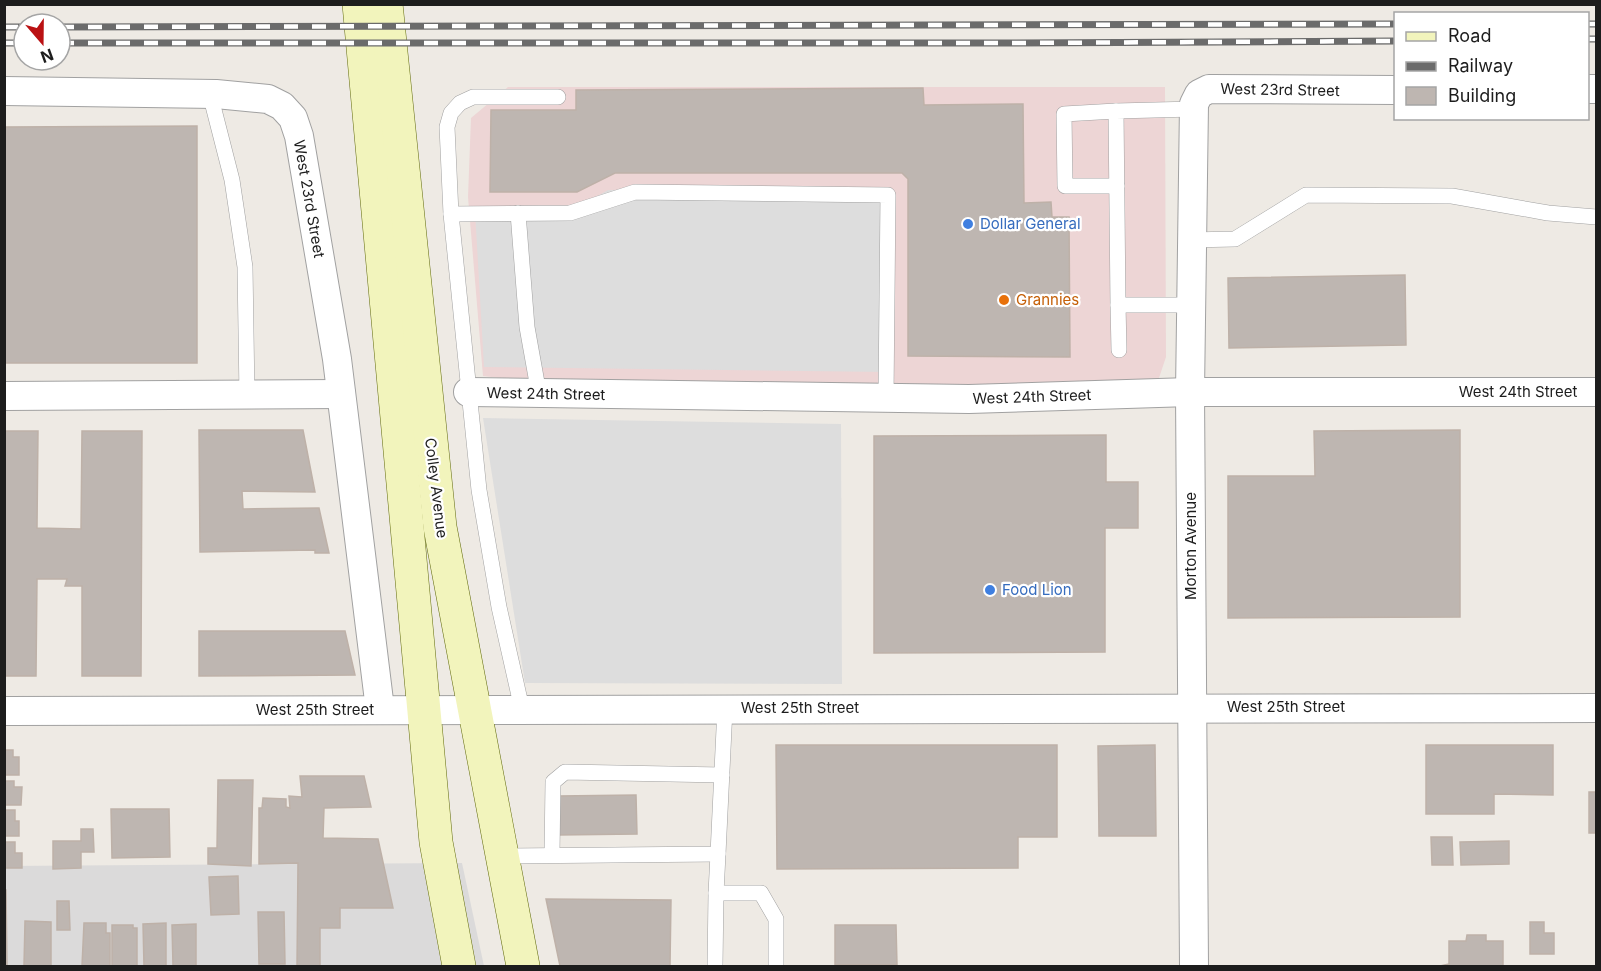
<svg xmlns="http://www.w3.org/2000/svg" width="1601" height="971" viewBox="0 0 1601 971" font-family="Inter,sans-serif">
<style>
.residential{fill:#dbdada}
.commercial{fill:#edd5d5}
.parking{fill:#ddd}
.building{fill:#beb6b1;stroke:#beb1a8;stroke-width:1.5}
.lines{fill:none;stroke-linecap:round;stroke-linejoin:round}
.lane-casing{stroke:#a1a1a1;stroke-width:16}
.street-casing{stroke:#a1a1a1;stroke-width:30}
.secondary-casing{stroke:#626b0e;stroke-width:34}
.lane{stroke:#fff;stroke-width:15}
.street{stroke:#fff;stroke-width:28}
.secondary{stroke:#f2f4bc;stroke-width:33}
.rail-casing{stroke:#6b6b6b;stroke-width:7}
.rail{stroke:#fff;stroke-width:4.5;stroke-dasharray:14;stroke-linecap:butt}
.shop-dot{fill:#3f7fe0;stroke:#fff;stroke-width:2}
.food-dot{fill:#e8710a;stroke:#fff;stroke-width:2}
.labels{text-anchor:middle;stroke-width:4.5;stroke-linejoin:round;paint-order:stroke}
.street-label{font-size:15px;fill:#1d1d1d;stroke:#fff}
.shop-label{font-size:15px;fill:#366cbe;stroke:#fff;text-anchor:start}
.food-label{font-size:15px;fill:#c56008;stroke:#fff;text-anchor:start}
</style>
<rect width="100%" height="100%" fill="#eeeae4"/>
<polygon class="residential" points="462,863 484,966 5,966 4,866"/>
<polygon class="commercial" points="508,87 1165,87 1166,357 1157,384 583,388 483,376 468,197 471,118"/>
<g class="parking">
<polygon points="881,188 889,372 484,367 475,211 572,211 608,190"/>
<polygon points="483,418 841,424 842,684 525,683"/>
</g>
<g class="building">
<polygon points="923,88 924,105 1023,104 1024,203 1051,202 1052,217 1069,217 1070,357 908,356 908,179 902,173 615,173 577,192 490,192 491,110 576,110 576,90"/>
<polygon points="197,126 197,363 4,363 4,127"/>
<polygon points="1405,275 1406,345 1229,348 1228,278"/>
<polygon points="199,430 303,430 315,492 242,491 243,509 319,508 329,553 315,553 315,550 200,552"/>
<polygon points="1460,430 1460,617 1228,618 1228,476 1315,476 1314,431"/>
<polygon points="4,431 38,431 37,528 81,529 82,431 142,431 141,676 82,676 82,586 65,586 67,579 37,579 36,676 4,676"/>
<polygon points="1106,435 1106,482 1138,482 1138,528 1105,528 1105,652 874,653 874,436"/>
<polygon points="199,631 345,631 355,675 199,676"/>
<polygon points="776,745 1057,745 1057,837 1018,837 1018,868 777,869"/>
<polygon points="1155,745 1156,836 1099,836 1098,746"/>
<polygon points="1426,745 1553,745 1553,795 1494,794 1494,814 1426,814"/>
<polygon points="4,750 13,750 13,757 19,757 19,775 4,775"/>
<polygon points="300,776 364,776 371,807 324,808 323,838 378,839 393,908 340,908 340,928 320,928 320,966 297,966 298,863 259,864 259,808 262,808 263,798 286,799 286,807 290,808 289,796 302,797"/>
<polygon points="218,780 253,780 251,866 208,864 208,848 217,848"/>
<polygon points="4,781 14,781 14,787 22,787 21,805 4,805"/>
<rect x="1589" y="792" width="7" height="41"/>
<polygon points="636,795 637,834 558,835 558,796"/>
<polygon points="111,809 169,809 170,857 112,858"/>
<polygon points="4,810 15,810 15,821 19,821 19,836 4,836"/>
<polygon points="81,829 93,829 94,852 81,852 81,868 53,869 53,841 81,841"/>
<polygon points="1431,837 1452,837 1453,865 1432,865"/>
<polygon points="1509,841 1509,864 1461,865 1460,842"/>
<polygon points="4,842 15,842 15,853 22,853 22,868 4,868"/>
<polygon points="238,876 239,914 211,915 209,877"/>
<polygon points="4,890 6,890 7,966 4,966"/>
<polygon points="546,899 671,900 670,966 560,966"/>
<polygon points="57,901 69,901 70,930 57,930"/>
<polygon points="258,912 284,912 285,964 259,964"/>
<polygon points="25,921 51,922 51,966 24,966"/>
<polygon points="1530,922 1544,922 1544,933 1554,933 1554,954 1530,954"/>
<polygon points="84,923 106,923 106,933 110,933 110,966 82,966"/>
<polygon points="166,923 166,966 144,966 143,924"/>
<polygon points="196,924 196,966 173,966 172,925"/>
<polygon points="112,925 133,925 133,928 137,928 137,966 112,966"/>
<polygon points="835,925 896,925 897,965 835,965"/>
<polygon points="1467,935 1486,935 1486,941 1503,941 1503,966 1440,966 1449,964 1449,941 1466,941"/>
</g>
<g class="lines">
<g class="lane-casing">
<g id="lane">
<polyline points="210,94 232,180 245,267 247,396"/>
<polyline points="1116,111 1064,114 1065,186 1117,186"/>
<polyline points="518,213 527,327 539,394"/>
<polyline points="451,214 570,213 635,192 888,195 886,397"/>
<polyline points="1190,240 1235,239 1306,195 1452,196 1548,213 1596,217"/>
<polyline points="1118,305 1116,111 1194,109"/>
<polyline points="1119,350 1118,305 1190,305"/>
<polyline points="522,709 499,607 479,490 451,214 447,127 451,113 460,103 473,97 558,97"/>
<polyline points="552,854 553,782 565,772 722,775"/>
<polyline points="502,856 718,854 725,708"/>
<polyline points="716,893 718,854"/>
<polyline points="715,966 716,893 761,893 776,919 776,966"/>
</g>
</g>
<g class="street-casing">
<g id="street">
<polyline points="1588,89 1596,89"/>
<polyline points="4,91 216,94 268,99 282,106 293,118 299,136 337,359 380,709"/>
<polyline points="468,392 969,399 1190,392 1596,392"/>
<polyline points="4,396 341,394"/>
<polyline points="4,711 1596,708"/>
<polyline points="1194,966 1190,392 1194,104 1199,94 1209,89 1396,90"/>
</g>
</g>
<g class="secondary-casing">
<g id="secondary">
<polyline points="359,4 436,842 459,966"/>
<polyline points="386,4 440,527 523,966"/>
</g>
</g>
<use href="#lane" class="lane"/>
<use href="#street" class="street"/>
<use href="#secondary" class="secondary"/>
<g class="rail-casing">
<g id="rail">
<polyline points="1588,24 1596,24"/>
<polyline points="4,27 24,27"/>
<polyline points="60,27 1396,24"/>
<polyline points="1588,39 1596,39"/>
<polyline points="4,43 24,43"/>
<polyline points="60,43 1013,43 1396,41"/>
</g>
</g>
<use href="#rail" class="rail"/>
</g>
<g class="shop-dot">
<circle cx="968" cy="224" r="6"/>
<circle cx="990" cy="590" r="6"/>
</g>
<circle class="food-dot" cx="1004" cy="300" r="6"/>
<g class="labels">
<g class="street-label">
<text transform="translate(1280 90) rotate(1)" y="5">West 23rd Street</text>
<text transform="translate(309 199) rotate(80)" y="5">West 23rd Street</text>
<text x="1518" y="397">West 24th Street</text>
<text transform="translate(546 394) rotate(1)" y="5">West 24th Street</text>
<text transform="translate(1032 397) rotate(-2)" y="5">West 24th Street</text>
<text transform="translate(436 488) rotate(83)" y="5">Colley Avenue</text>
<text transform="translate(1191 546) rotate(-90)" y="5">Morton Avenue</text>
<text x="1286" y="712">West 25th Street</text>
<text x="800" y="713">West 25th Street</text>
<text x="315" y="715">West 25th Street</text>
</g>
<g class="shop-label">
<text x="980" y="229">Dollar General</text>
<text x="1002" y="595">Food Lion</text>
</g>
<g class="food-label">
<text x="1016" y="305">Grannies</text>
</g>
</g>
<rect width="1601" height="971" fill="none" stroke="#1d1d1d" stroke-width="12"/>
<rect x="1394" y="12" width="195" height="108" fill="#ffffff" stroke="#a5a5a5" stroke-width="1.5"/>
<rect x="1406" y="32" width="30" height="9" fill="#f2f4bc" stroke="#a5a5a5" stroke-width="1.5"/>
<text x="1448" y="42" font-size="18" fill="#1d1d1d">Road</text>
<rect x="1406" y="62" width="30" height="9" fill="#6b6b6b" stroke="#a5a5a5" stroke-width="1.5"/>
<text x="1448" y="72" font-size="18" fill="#1d1d1d">Railway</text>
<rect x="1406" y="87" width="30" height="18" fill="#beb6b1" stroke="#a5a5a5" stroke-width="1.5"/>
<text x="1448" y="102" font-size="18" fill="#1d1d1d">Building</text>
<g transform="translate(42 42) rotate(160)"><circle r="28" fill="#ffffff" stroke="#a5a5a5" stroke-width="1.5"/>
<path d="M0-4.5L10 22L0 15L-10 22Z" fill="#ba1113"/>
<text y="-9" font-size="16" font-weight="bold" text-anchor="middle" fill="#1d1d1d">N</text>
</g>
</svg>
